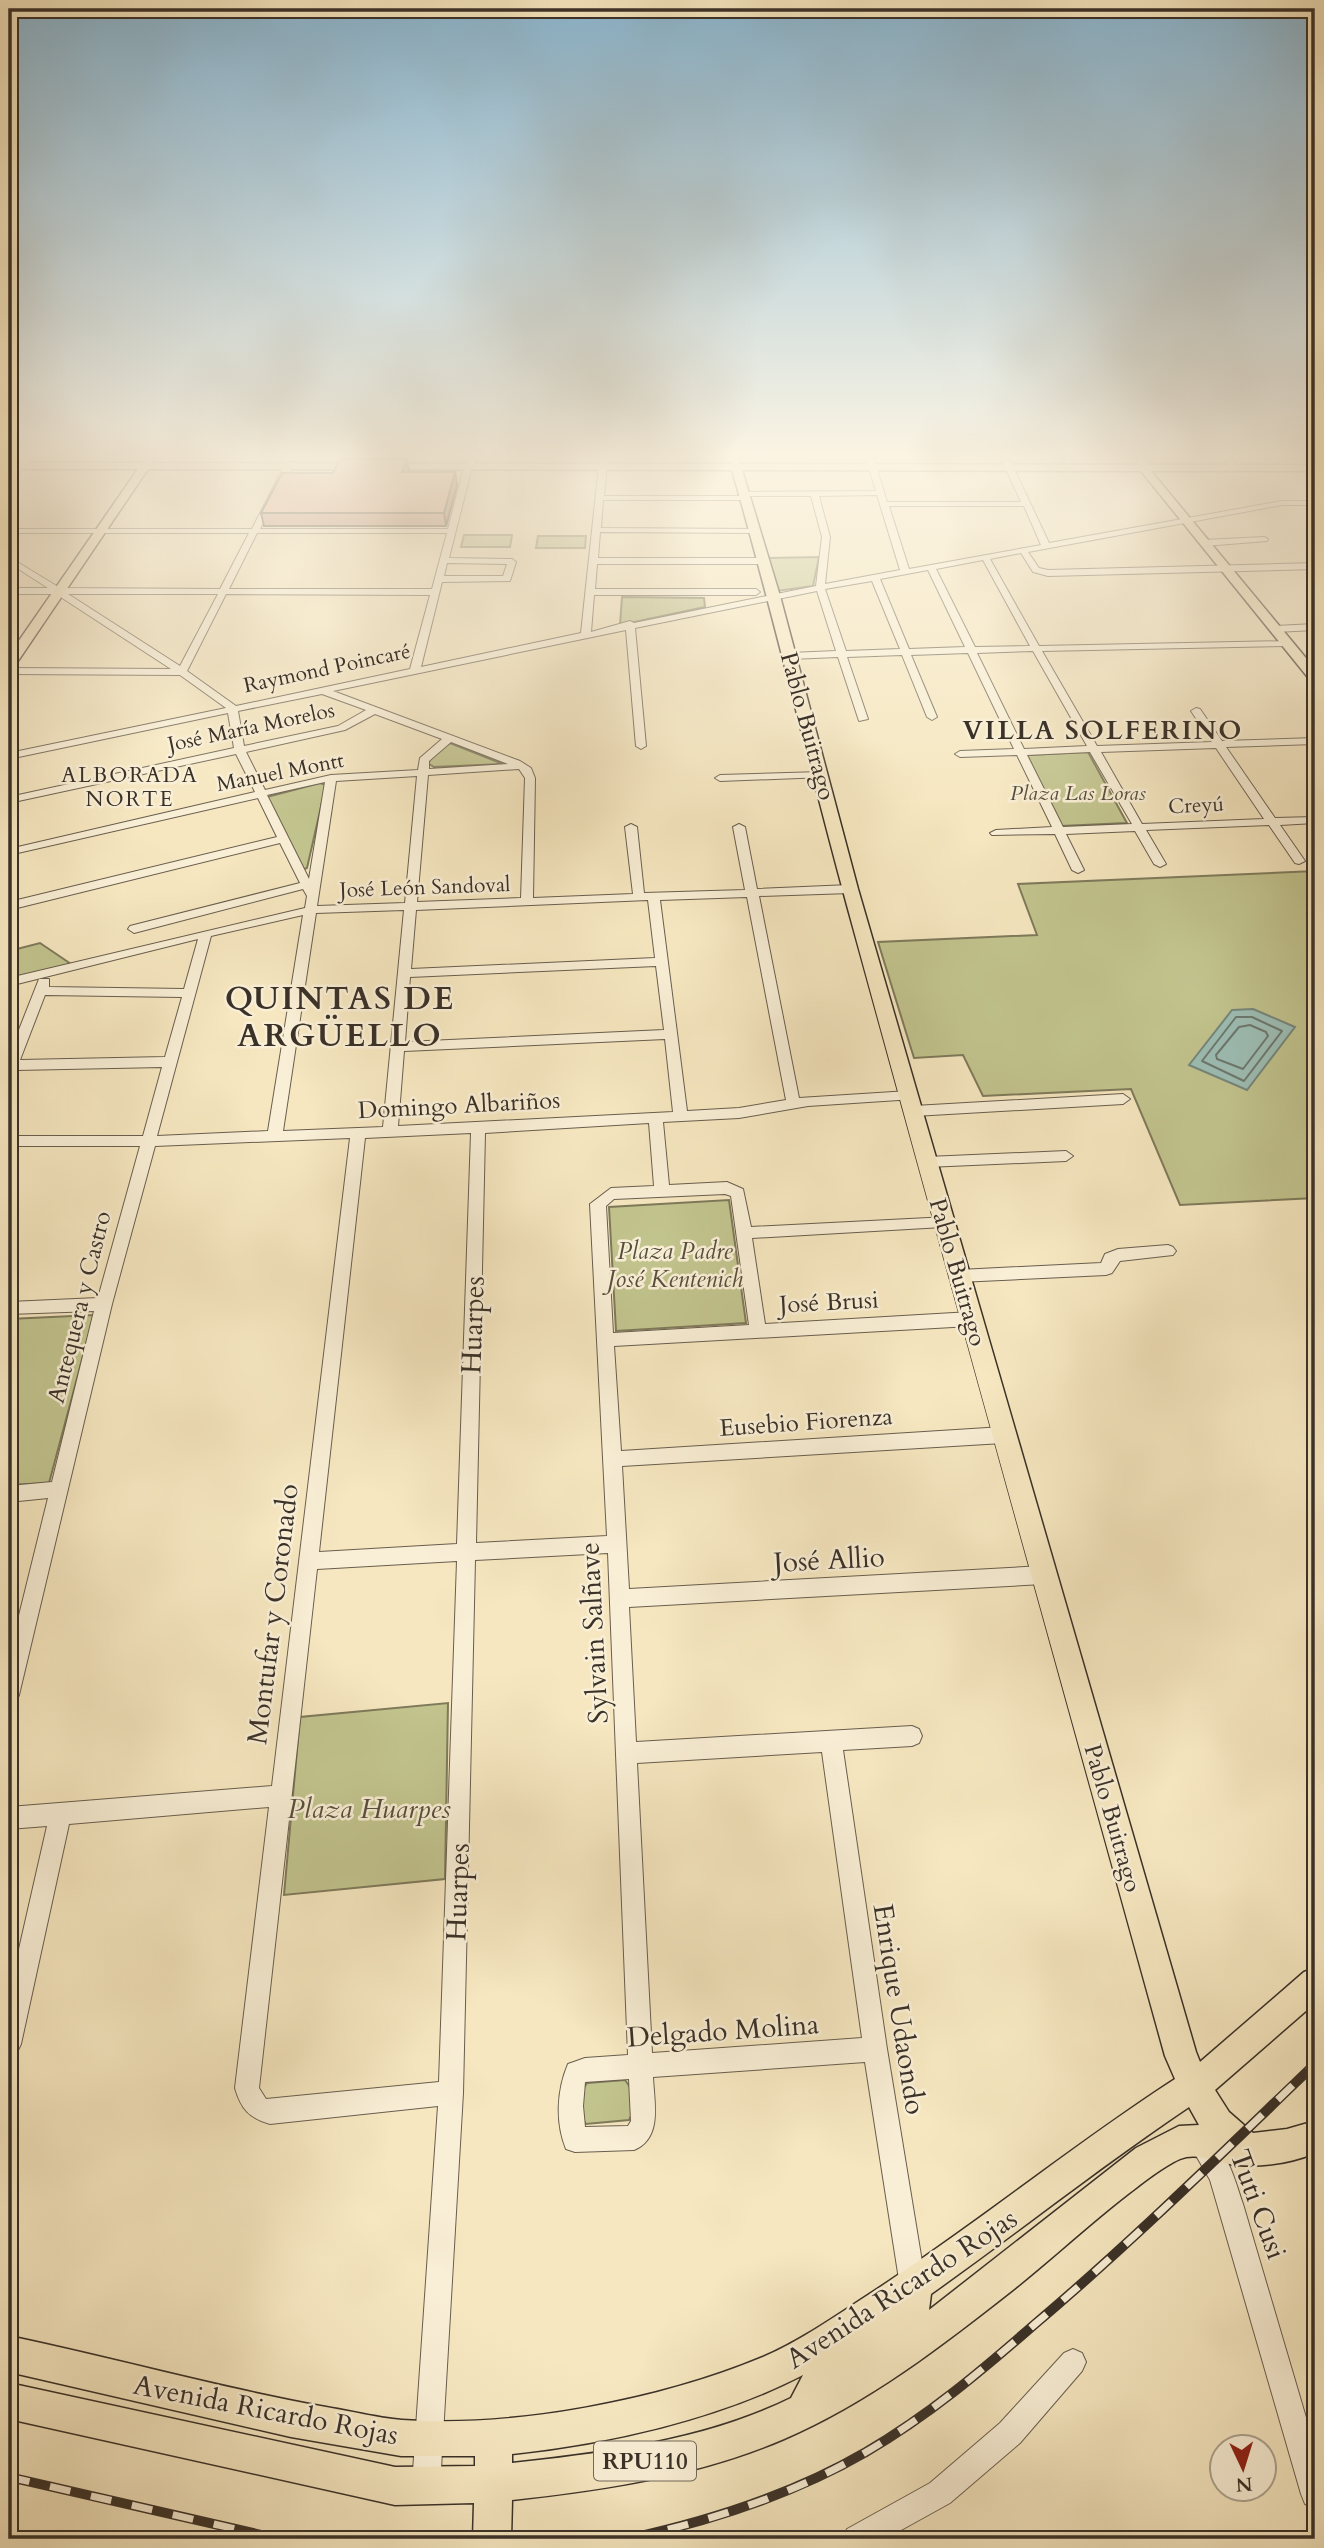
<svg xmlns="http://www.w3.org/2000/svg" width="1324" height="2548" viewBox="0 0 1324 2548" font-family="Cardo,serif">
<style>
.green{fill:#c2c48e;stroke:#7e7a5b;stroke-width:2}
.water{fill:#9dbfb6;stroke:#75867d;stroke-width:2}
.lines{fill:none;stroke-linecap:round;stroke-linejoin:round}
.shore{stroke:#6c786f;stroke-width:2}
.minor-casing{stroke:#695e4e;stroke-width:2}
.major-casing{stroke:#3a3128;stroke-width:3}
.minor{fill:#f9efd6;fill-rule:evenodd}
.major{fill:#f6e7c0;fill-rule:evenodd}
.rail-casing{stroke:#3a3128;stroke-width:10}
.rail{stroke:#f9efd6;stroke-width:7;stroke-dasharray:21;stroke-linecap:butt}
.wall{fill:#c59381;stroke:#3a3128;stroke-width:2}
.shaded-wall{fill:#a07869;stroke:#3a3128;stroke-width:2}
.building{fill:#e5ab96;stroke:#3a3128;stroke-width:2}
.labels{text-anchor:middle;stroke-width:5;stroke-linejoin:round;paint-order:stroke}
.far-street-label{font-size:21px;fill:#3a3128;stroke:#f9efd6}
.far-neighbourhood-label{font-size:21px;letter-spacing:2px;fill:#3a3128;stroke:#f9efd6}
.far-park-label{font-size:21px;font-style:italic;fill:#554e3c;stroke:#f9efd6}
.shield{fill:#f9efd6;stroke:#736a5c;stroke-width:2}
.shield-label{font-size:23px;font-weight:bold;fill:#3a3128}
.street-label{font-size:24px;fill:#3a3128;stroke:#f9efd6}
.park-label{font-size:24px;font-style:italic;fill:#554e3c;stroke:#f9efd6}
.far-district-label{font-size:26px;font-weight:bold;letter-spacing:2px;fill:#3a3128;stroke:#f9efd6}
.near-street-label{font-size:28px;fill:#3a3128;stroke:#f9efd6}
.near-park-label{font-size:28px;font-style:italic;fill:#554e3c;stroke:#f9efd6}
.district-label{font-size:32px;font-weight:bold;letter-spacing:2px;fill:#3a3128;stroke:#f9efd6}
</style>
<rect width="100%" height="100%" fill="#f6e7c0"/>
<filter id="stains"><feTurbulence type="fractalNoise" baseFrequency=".00286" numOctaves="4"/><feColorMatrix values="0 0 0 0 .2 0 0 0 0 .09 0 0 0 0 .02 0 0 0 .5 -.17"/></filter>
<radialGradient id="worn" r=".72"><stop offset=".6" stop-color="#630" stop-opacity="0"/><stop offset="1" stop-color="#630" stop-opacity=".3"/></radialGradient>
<g class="green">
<polygon points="464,535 512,535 510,547 461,547"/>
<polygon points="538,536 586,536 585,548 536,548"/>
<polygon points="819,557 813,586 777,591 768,558"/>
<polygon points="622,597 704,598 705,607 620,625"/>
<polygon points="450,743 503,764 434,767 429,764 430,757"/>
<polygon points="1088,752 1127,823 1061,826 1027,755"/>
<polygon points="320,783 326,785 307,868 302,870 267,797"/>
<polygon points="1315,871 1315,1198 1180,1205 1131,1089 983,1096 963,1055 914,1058 878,942 1037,935 1018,884"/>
<polygon points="40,943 74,966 9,982 9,951"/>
<polygon points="729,1200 746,1323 616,1331 609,1207"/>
<polygon points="94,1315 49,1483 9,1485 9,1319"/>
<polygon points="448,1703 445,1879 284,1895 300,1717"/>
<path d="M625 2080C636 2094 638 2104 629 2120L586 2124C575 2109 577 2097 587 2083Z"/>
</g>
<polygon class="water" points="1253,1009 1295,1027 1247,1090 1189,1065 1232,1010"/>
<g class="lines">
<g class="shore">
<polygon points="1236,1017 1252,1017 1282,1031 1244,1081 1202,1061"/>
<polygon points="1250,1025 1266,1032 1268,1036 1243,1069 1217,1059 1216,1055 1239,1027"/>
</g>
<g class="minor-casing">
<g id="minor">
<polygon points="27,456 35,456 9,483 9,477"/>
<polygon points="148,456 156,456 150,465 144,465"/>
<path d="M470 456H478L472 467 449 558 512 559 516 562 510 581 442 582 421 667 581 633 600 456H608L604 496H739L742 492 876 491 865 456H873L887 502H1021L1000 456H1008L1049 543 1282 501H1315V505H1282L1028 552 1039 568 1048 570 1315 563V569L1048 576 1033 572 1021 553 990 559 1039 646 1290 641V645L1287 646 1042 651 1097 746 1212 742 1191 711 1196 708 1200 709 1222 741 1315 738V744L1226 747 1275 818 1315 817V823L1280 825 1305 861 1299 864 1295 863 1269 825 1146 830 1166 864 1160 867 1154 864 1135 831 1066 834 1084 870 1078 873 1072 870 1055 834 992 835 990 833 996 830 1052 827 1017 755 960 757 955 754 960 751 1014 749 968 653 911 655 937 717 932 720 927 717 902 655 847 657 868 719 859 721 838 657 790 659 785 656 790 653 836 651 817 591 635 628 646 746 641 749 636 746 626 630 333 691 520 761 531 768 535 778 533 898 633 894 625 827 631 824 637 827 644 893 745 890 733 827 739 824 745 827 757 889 850 885 856 889 850 893 759 896 799 1098 909 1091 914 1093 916 1096 914 1099 808 1106 739 1118 663 1122 669 1185 727 1182 743 1189 751 1227 948 1217 951 1221 948 1225 943 1227 752 1238 765 1324 971 1312 977 1314 979 1319 977 1324 971 1326 614 1346 621 1451 1003 1427 1009 1430 1012 1435 1009 1440 1003 1443 622 1466 629 1589 1043 1566 1050 1569 1052 1575 1050 1581 1043 1584 629 1607 636 1742 912 1726 919 1729 922 1736 919 1743 912 1746 843 1750 887 2049 926 2286 922 2295 913 2299 904 2295 900 2286 865 2062 653 2077C654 2102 663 2138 634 2150L575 2152 566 2149C555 2122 557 2090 568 2064L585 2058 628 2055 608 1553 475 1560 463 2093 440 2486 436 2496 426 2500 416 2496 412 2486 438 2106 270 2124C249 2118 241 2109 235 2088L269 1807 69 1824 21 2044 17 2052 9 2056V1993L47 1826 9 1829V1807L272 1786 350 1138 155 1146 112 1304 19 1695 16 1702 9 1705V1656L48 1498 9 1502V1486L52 1482 94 1311 9 1314V1302L98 1298 140 1146H9V1136H143L162 1067 17 1070 14 1075 9 1077V1055L39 979H49V987L184 989 198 939 9 986V978L305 908 307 896 303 889 134 933 128 929 130 926 300 883 280 843 9 910V902L277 837 258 798 9 855V849L255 792 236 754 9 803V797L234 748 228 713 9 759V753L226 708 180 675 9 674V668L171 669 56 594H9V588H48L9 563V557L60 588 220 589 249 533H9V529H252L285 464 289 462 293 464 260 529H448L464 467ZM877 495 900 570 825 584 830 537 819 496ZM746 496H811L822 537 816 586 634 623 630 621 591 632 594 595H756L760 592 756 589H595L597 564H762L766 561 762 558H598L600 532 754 533 758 531 754 529 601 528 603 500H743ZM889 506H1024L1041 545 909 569ZM257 533H447L432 589H229ZM983 560 1030 646 975 647 936 569ZM447 563 507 564 503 576H444ZM928 570 965 647 909 649 880 579ZM872 581 900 649 846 651 825 589ZM68 594H218L180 666ZM226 594 430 595 410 669 236 706 187 671ZM1033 651 1087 746 1024 749 977 653ZM322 694 366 710 338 726 244 746 238 711ZM375 714 442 739 420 758 418 770 331 775 265 790 246 752 345 730ZM451 742 508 764 429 769V761ZM1216 748 1264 819 1142 824 1101 752ZM1090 752 1132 824 1063 827 1027 755ZM519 769 525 778 521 898 417 902 428 775ZM417 776 405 903 317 906 336 781ZM325 782 309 879 267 795ZM747 897 786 1100 739 1108 687 1111 660 900ZM648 900 655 958 411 969 416 910ZM404 910 383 1127 283 1131 316 913ZM303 915 268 1131 157 1136 211 936ZM656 966 664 1030 405 1042 410 977ZM45 995 182 997 165 1057 20 1060ZM665 1039 673 1112 398 1126 404 1051ZM649 1123 654 1186 611 1188 590 1204 607 1536 476 1543 485 1133ZM471 1133 457 1544 319 1552 365 1138ZM725 1194 731 1196 749 1325 613 1333 606 1206 614 1199ZM457 1561 439 2082 266 2099 259 2088 317 1569ZM822 1752 862 2038 652 2053 637 1763ZM629 2079 631 2121 628 2126 585 2127 583 2106 585 2082Z"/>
<polygon points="731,456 739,456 739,469 732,467"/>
<polygon points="1135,456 1143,456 1148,464 1146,469 1140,469"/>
<polygon points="1223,456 1231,456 1237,467 1231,467"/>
<polygon points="1264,537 1268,539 1267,541 1204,546 1200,543 1204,540"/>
<polygon points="1315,624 1315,630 1275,632 1270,629 1275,626"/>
<polygon points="821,772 825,773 825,777 720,781 715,778 720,775"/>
<polygon points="1123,1094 1130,1099 1123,1104 914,1116 907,1111 914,1106"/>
<polygon points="1066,1151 1073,1156 1066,1161 927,1167 920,1162 927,1157"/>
<polygon points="1168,1245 1173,1247 1176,1251 1173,1255 1120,1261 1112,1273 1106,1275 959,1282 953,1280 951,1276 953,1272 959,1270 1101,1263 1105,1254 1118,1249"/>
<path d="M1202 2133C1226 2143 1235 2181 1243 2204L1315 2448V2508L1305 2504 1301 2494 1217 2204 1210 2180 1190 2145 1193 2136Z"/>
<polygon points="1073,2349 1082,2353 1086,2362 1082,2371 1020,2443 950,2503 885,2539 843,2539 847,2529 930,2483 1000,2423 1064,2353"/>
</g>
</g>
<g class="major-casing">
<path id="major" d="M147 460 152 463 1315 465V471H1151L1315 669V681L1310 680 1141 471 742 470 780 596 858 889 1196 2052 1200 2062 1304 1972 1315 1968V2003L1215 2090 1229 2112 1253 2133 1287 2129 1315 2121V2153C1291 2163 1264 2167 1237 2165 1220 2164 1198 2151 1180 2159 1162 2167 1144 2182 1128 2194 1089 2224 1053 2258 1014 2289 943 2345 868 2403 784 2439 699 2476 603 2490 512 2500L511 2539H473L474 2503 395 2505 9 2419V2383L395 2467 475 2466V2456H401L291 2437 9 2372V2336C115 2358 219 2388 326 2407 351 2411 377 2418 402 2420 514 2428 660 2400 763 2357 800 2341 834 2317 868 2295 973 2227 1070 2147 1175 2079L1165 2056C1059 1674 952 1292 848 909 808 763 774 616 732 470L148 469 14 667 9 668V655L138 469H9V463H142ZM1189 2107 1199 2125 1179 2126 1136 2148 929 2310 931 2294C1017 2233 1101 2166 1189 2107ZM803 2375 791 2398C706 2440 605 2453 512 2463V2454C607 2444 718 2419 803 2375Z"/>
</g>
<use href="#minor" class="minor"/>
<use href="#major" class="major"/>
<g class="rail-casing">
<g id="rail">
<polyline points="9,2477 279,2539"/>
<path d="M627 2539C710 2521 792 2495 866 2452 929 2415 980 2372 1035 2324 1132 2242 1223 2152 1315 2064"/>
</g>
</g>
<use href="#rail" class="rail"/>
</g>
<polygon class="wall" points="407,459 409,472 457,485 446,526 264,526 261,513 333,473"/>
<g class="shaded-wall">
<polygon points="407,459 409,472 402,472"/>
<polygon points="455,472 457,485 446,526 444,513"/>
</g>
<polygon class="building" points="340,459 407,459 402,472 455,472 444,513 261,513 282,473 333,473"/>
<linearGradient id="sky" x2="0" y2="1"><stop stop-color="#8ab8d4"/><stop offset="0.56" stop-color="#fbf4e3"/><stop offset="1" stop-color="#fbf4e3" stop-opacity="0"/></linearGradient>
<rect width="1324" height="813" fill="url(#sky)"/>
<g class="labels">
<g class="far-street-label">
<text transform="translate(327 668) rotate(-12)" y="7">Raymond Poincaré</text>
<text transform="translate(251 727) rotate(-12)" y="7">José María Morelos</text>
<text transform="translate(280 772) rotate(-11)" y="7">Manuel Montt</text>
<text transform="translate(1196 805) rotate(-3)" y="7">Creyú</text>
<text transform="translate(425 887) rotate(-2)" y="7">José León Sandoval</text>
</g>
<g class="far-neighbourhood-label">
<text x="130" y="782">ALBORADA<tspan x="130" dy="24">NORTE</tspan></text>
</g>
<g class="far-park-label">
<text x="1078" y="800">Plaza Las Loras</text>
</g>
<rect class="shield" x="594" y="2441.5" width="102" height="39" rx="5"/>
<g class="shield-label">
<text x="645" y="2469">RPU110</text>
</g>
<g class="street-label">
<text transform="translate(808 726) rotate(75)" y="8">Pablo Buitrago</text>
<text transform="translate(459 1105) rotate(-3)" y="8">Domingo Albariños</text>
<text transform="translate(958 1272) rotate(74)" y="8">Pablo Buitrago</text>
<text transform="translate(829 1302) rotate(-3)" y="8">José Brusi</text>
<text transform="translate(79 1307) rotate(-76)" y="8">Antequera y Castro</text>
<text transform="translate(806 1422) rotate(-4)" y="8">Eusebio Fiorenza</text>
<text transform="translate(1113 1818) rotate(74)" y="8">Pablo Buitrago</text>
</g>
<g class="park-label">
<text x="675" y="1259">Plaza Padre<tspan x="675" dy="28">José Kentenich</tspan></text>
</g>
<g class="far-district-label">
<text x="1103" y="739">VILLA SOLFERINO</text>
</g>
<g class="near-street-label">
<text transform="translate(472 1325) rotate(-88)" y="10">Huarpes</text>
<text transform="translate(829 1559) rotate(-3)" y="10">José Allio</text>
<text transform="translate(272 1614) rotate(-83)" y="10">Montufar y Coronado</text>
<text transform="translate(593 1633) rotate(-93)" y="10">Sylvain Salñave</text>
<text transform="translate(457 1892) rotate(-88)" y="10">Huarpes</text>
<text transform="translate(900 2009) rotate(81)" y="10">Enrique Udaondo</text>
<text transform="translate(723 2030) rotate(-4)" y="10">Delgado Molina</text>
<text transform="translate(1259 2204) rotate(70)" y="10">Tuti Cusi</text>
<text transform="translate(901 2288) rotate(-33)" y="10">Avenida Ricardo Rojas</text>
<text transform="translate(266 2409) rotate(11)" y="10">Avenida Ricardo Rojas</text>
</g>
<g class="near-park-label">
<text x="369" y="1818">Plaza Huarpes</text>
</g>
<g class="district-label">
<text x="340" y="1009">QUINTAS DE<tspan x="340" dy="37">ARGÜELLO</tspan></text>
</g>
</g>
<rect width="1324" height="2548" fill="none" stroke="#f6e7c0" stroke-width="35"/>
<rect x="10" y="10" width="1303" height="2527" fill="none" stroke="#3a3128" stroke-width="3.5"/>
<rect x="18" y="18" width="1289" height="2513" fill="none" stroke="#3a3128" stroke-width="2"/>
<g transform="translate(1243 2468) rotate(176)"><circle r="33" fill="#f9efd6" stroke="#ada390" stroke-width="2"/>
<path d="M0-5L12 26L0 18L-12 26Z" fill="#8f2418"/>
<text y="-10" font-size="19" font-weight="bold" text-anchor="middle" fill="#3a3128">N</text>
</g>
<rect width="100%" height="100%" filter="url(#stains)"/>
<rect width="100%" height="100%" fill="url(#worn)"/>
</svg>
